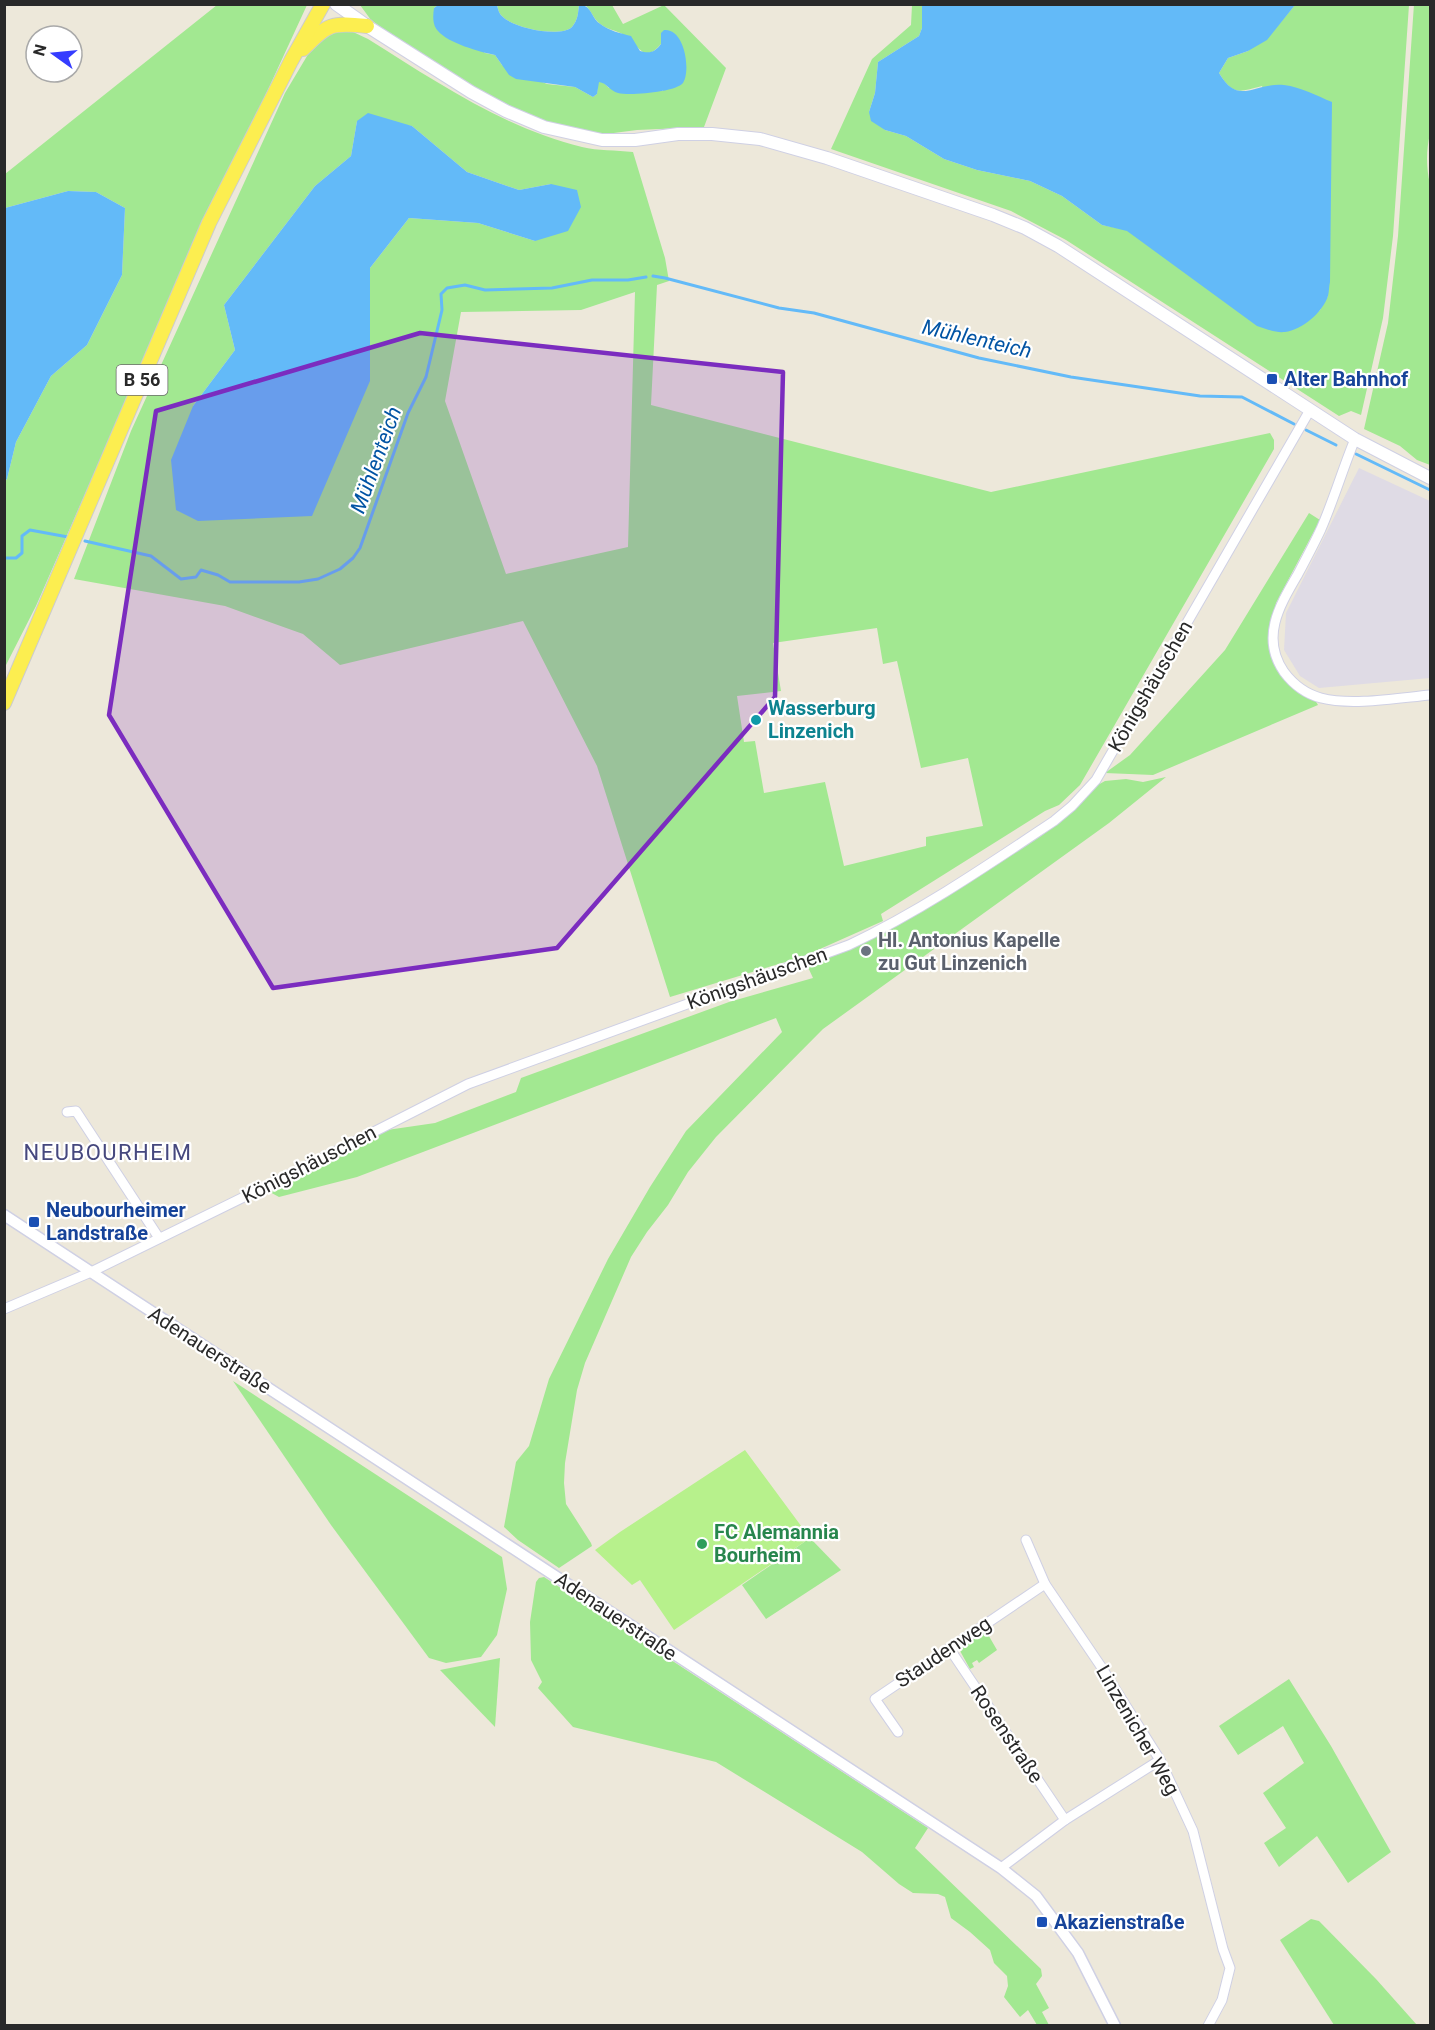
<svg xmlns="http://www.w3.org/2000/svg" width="1435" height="2030" viewBox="0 0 1435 2030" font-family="Roboto,sans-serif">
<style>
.industrial{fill:#dfdbe5}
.green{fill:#a2e891;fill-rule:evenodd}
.pitch{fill:#b7f18c}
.water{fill:#63baf8}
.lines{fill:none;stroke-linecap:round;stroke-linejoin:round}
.stream{stroke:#63baf8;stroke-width:3}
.minor-casing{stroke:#cfd0e4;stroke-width:11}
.tertiary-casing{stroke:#cfd0e4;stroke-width:13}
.secondary-casing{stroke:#cfd0e4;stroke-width:14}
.primary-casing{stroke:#ccc;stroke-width:16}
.minor{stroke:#fff;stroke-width:9}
.tertiary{stroke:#fff;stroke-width:10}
.secondary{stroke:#fff;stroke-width:12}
.primary{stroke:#fcee50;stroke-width:14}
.marked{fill:#7b2cbf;fill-opacity:0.2;stroke:#7b2cbf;stroke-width:4.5;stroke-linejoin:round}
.transit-dot{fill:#1a4fb4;stroke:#fff;stroke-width:2}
.culture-dot{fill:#0f9aa8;stroke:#fff;stroke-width:2}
.worship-dot{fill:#6b7280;stroke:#fff;stroke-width:2}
.leisure-dot{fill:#2e9e5b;stroke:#fff;stroke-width:2}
.labels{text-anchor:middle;stroke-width:4.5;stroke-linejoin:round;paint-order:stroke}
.shield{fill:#fff;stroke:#696969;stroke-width:1.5}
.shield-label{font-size:18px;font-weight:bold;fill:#292929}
.transit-label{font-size:20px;font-weight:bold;fill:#164399;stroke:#fff;text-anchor:start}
.street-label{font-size:20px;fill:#292929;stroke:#fff}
.culture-label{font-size:20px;font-weight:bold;fill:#0d838f;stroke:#fff;text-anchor:start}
.worship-label{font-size:20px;font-weight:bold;fill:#5b616d;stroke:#fff;text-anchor:start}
.leisure-label{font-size:20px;font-weight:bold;fill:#27864d;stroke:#fff;text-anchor:start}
.water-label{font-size:21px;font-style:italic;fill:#0254a4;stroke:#fff}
.quarter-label{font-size:22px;letter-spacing:1.5px;fill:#46487e;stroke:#fff}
</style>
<rect width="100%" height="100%" fill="#ede8da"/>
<polygon class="industrial" points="1359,468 1430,501 1430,678 1319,688 1300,676 1284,650 1286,613"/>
<g class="green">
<path d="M1414 4 1430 5V134C1426 150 1426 167 1430 184V465L1417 460 1400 446 1364 429 1388 323 1398 236Z"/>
<polygon points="217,5 307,5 153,339 36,606 5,667 5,481 7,479 16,442 51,376 87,345 122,275 125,208 96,192 68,191 5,208 5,174"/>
<path d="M360 5H438L434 8 485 53 495 55 502 65 547 84 575 87 593 97 597 94 598 82H603L609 88 663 91 661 33V44C643 65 640 45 624 35 616 30 607 30 599 23 593 18 591 10 585 5H612L623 24 664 5 726 68 704 127 637 130 598 135 569 129 525 116 489 98 415 52 371 20Z"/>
<path d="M497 5H579C578 13 578 20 572 27 560 38 514 28 503 17 499 14 498 9 497 5Z"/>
<path d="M912 5H922V28L919 36 878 62 875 93 869 112 885 130 906 136 944 159 977 170 1030 181 1062 196 1102 225 1127 230 1305 323 1320 310 1328 296 1262 86C1239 92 1233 96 1219 73L1228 58 1248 51 1280 23 1295 5H1409L1393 236 1383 318 1361 415 1351 411 1339 416 1066 240 1011 211 831 149 872 59 911 25Z"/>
<path d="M340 30 351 31 368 39C435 81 504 128 582 147 598 151 616 150 633 152L665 258 669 281 657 285 651 405 991 492 1270 433 1274 440V449L1080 785 1059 805 1045 811 881 914 883 921 802 957 670 997 597 766 523 621 340 665 303 634 225 606 74 579 131 431 285 93 313 46 321 38ZM357 121 412 126 467 172 519 190 551 184 535 241 478 223 409 218 370 268V381L193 406 235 350 224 305 315 186 351 156ZM635 292 628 547 506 574 445 401 461 312 581 310ZM877 628 883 664 897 661 921 768 968 758 983 826 926 837V846L844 866 825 782 764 793 755 741 744 742 737 696 781 691 773 643Z"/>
<polygon points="1309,513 1320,520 1276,603 1269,639 1273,656 1315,700 1318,705 1153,775 1105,773 1130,755 1225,650"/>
<polygon points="1166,777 1109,823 823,1029 716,1137 688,1172 668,1205 647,1232 631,1257 585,1363 577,1390 565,1463 564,1483 566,1504 591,1543 592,1546 559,1568 518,1540 504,1527 516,1462 529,1446 549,1379 608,1259 650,1187 686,1131 782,1032 776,1018 357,1177 279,1197 268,1191 387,1130 435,1123 516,1092 521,1078 729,1002 813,978 807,965 871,938 927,906 1094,787 1105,781 1126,779 1143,782"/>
<polygon points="233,1381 502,1557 507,1589 497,1635 481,1657 446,1663 429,1658 331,1525"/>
<polygon points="810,1538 841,1570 766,1619 742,1585"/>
<polygon points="544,1577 928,1828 915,1848 1041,1969 1042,1976 1036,1984 1049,2008 1042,2012 1049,2025 1037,2025 1028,2010 1020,2017 1004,1997 1008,1986 1007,1976 994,1963 990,1950 970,1932 951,1918 945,1897 938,1894 913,1893 899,1884 862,1852 716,1762 573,1727 538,1688 542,1682 531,1660 530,1622 536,1582 539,1578"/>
<polygon points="986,1631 997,1650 979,1663 977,1660 972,1663 974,1667 970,1669 959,1649"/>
<polygon points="500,1658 495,1727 440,1670"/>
<polygon points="1289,1679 1331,1746 1391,1852 1348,1883 1317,1836 1279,1867 1264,1843 1286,1828 1263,1793 1304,1763 1283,1726 1238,1755 1219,1726"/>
<polygon points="1311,1919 1319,1921 1376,1979 1417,2025 1334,2025 1280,1940"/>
</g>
<polygon class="pitch" points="745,1450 810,1538 674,1630 640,1580 632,1585 595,1550 620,1532"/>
<g class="water">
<path d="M438 5H497C498 9 499 14 503 17 514 28 560 38 572 27 578 20 578 13 579 5 591 4 591 17 599 23 609 31 620 33 631 36L640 51C650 54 655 52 661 44V33L664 30C685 28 691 71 683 83 676 92 630 96 618 93 610 91 607 83 599 82L597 94 593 97 575 87 516 79 509 75 495 55C480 52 448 43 438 31 432 25 433 15 434 8Z"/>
<path d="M1045 5H1295L1267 40 1248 51 1228 58 1219 73C1239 107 1253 82 1284 85 1301 87 1317 96 1332 102L1330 282C1329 286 1329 292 1328 296 1323 312 1302 330 1285 332 1275 333 1266 329 1257 326L1127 231 1102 225 1062 196 1030 181 977 170 944 159 906 136 885 130 871 121 869 112 875 93 878 62 919 36 922 28V5Z"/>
<polygon points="368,113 412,126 467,172 519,190 551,184 577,190 581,207 568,231 535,241 478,223 409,218 370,268 370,381 312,516 198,521 176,510 171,460 193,406 235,350 224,305 315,186 351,156 357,121"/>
<polygon points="68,191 96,192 125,208 122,275 87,345 51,376 16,442 7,479 5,481 5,208"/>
</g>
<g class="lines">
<g class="stream">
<polyline points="653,276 665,278 779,308 814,313 979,358 1071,377 1200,396 1242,397 1294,424"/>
<polyline points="1306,430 1336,445"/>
<polyline points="1356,454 1430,490"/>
<polyline points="85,541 151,556 181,579 196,577 201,570 218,575 230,582 299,582 318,579 340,569 353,558 360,548 408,413 426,377 442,310 441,294 447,288 465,285 485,290 552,288 592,280 628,280 646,277"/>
<polyline points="4,558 16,558 22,553 22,536 30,530 68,537"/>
</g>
<g class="minor-casing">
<g id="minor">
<path d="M1355 439C1343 468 1334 499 1321 529 1314 544 1306 559 1298 574 1280 605 1260 637 1284 672 1293 684 1306 694 1321 698 1351 706 1398 698 1430 695"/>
<polyline points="67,1112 76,1111 159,1238"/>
<path d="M4 1309 91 1272 297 1171 468 1084 849 945C921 911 988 865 1054 821L1072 806 1096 780 1310 410"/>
<polyline points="1026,1540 1045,1584 1100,1665 1160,1760 1193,1831 1223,1949 1230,1968 1222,2000 1208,2026"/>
<polyline points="949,1648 1065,1820"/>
<polyline points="898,1732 875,1699 1045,1584"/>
<polyline points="1001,1868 1065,1820 1160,1760"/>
</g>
</g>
<g class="tertiary-casing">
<polyline id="tertiary" points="4,1215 1001,1868 1036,1896 1078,1953 1115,2026"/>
</g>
<g class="secondary-casing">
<polyline id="secondary" points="336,4 367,26 471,92 506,111 544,127 602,140 635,140 678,134 712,134 760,139 827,158 993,215 1025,228 1058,246 1355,439 1430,478"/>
</g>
<g class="primary-casing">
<g id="primary">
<path d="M303 49C328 24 331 22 367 26"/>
<polyline points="4,703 209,223 291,61 323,4"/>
</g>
</g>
<use href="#minor" class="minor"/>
<use href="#tertiary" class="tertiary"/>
<use href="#secondary" class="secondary"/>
<use href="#primary" class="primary"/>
</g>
<path class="marked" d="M420 333 783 372 775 697 557 948 273 988 109 715 156 411Z"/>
<g class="transit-dot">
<rect x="1266" y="373" width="12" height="12" rx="3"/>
<rect x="28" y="1216" width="12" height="12" rx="3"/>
<rect x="1036" y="1916" width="12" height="12" rx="3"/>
</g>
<circle class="culture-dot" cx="756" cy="720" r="6"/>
<circle class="worship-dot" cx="866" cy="951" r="6"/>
<circle class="leisure-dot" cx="702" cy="1544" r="6"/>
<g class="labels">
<rect class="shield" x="116.5" y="365" width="51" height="30" rx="4.5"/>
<g class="shield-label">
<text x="142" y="386">B 56</text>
</g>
<g class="transit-label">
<text x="1284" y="386">Alter Bahnhof</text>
<text x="46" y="1217">Neubourheimer<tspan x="46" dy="23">Landstraße</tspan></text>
<text x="1054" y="1929">Akazienstraße</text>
</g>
<g class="street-label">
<text transform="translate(1150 686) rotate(-60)" y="7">Königshäuschen</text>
<text transform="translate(757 978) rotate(-20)" y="7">Königshäuschen</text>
<text transform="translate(309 1164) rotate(-27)" y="7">Königshäuschen</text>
<text transform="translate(210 1350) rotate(33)" y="7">Adenauerstraße</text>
<text transform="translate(616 1616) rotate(34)" y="7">Adenauerstraße</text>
<text transform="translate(943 1652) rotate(-34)" y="7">Staudenweg</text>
<text transform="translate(1138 1730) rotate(60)" y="7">Linzenicher Weg</text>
<text transform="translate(1007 1734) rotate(56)" y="7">Rosenstraße</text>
</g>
<g class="culture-label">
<text x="768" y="715">Wasserburg<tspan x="768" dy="23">Linzenich</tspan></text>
</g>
<g class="worship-label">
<text x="878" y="947">Hl. Antonius Kapelle<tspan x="878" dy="23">zu Gut Linzenich</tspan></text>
</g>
<g class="leisure-label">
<text x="714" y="1539">FC Alemannia<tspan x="714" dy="23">Bourheim</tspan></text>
</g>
<g class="water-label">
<text transform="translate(977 339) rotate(13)" y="7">Mühlenteich</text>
<text transform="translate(376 460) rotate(-70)" y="7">Mühlenteich</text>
</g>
<g class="quarter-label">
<text x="108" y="1160">NEUBOURHEIM</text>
</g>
</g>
<rect width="1435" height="2030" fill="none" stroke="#292929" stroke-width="12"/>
<g transform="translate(54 54) rotate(285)"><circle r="28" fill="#ffffff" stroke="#a9a9a9" stroke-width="1.5"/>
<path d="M0-4.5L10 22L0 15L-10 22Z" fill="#353cff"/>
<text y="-9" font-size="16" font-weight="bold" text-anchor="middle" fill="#292929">N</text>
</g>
</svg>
